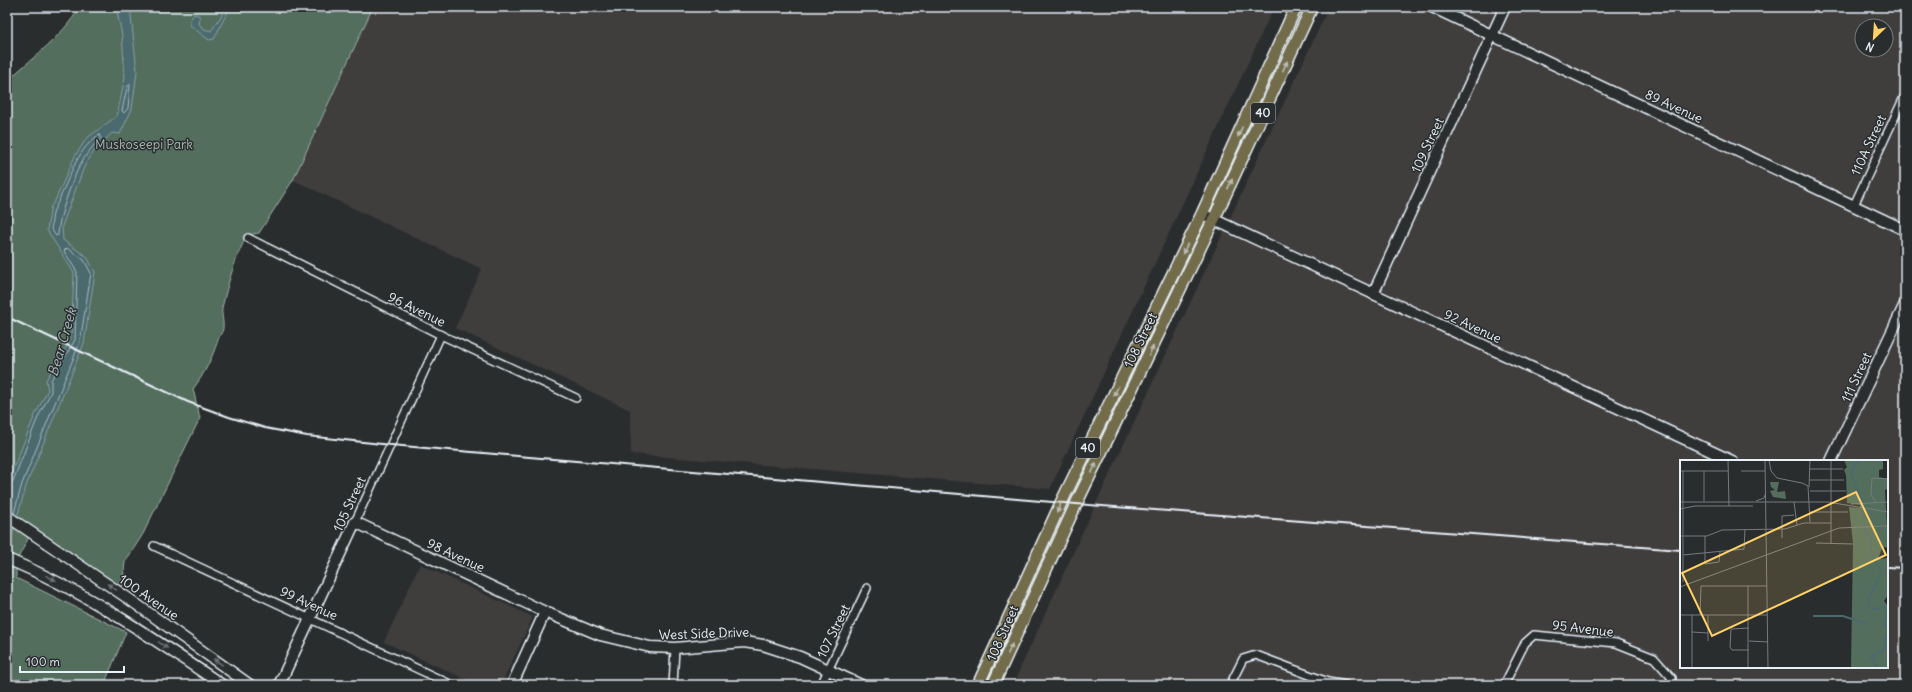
<svg xmlns="http://www.w3.org/2000/svg" width="1912" height="692" viewBox="0 0 1912 692" font-family="Delius,sans-serif">
<style>
.built{fill:#3f3c3e;fill-rule:evenodd}
.green{fill:#536e5d;stroke:#9eb0aa}
.water{fill:#4c6a6e;stroke:#8aa0a5}
.lines{fill:none;stroke-linecap:round;stroke-linejoin:round}
.shore{stroke:#aabbc1;stroke-width:1}
.street-casing{stroke:#e8f1f8;stroke-width:10}
.secondary-casing{stroke:#e8f1f8;stroke-width:13}
.primary-casing{stroke:#e8f1f8;stroke-width:14}
.street{stroke:#2a2d2e;stroke-width:7}
.secondary{stroke:#2a2d2e;stroke-width:10}
.primary{stroke:#726c4b;stroke-width:11}
.rail{stroke:#e8f1f8;stroke-width:2}
.oneway{fill:#b9bcb3}
.oneway2{fill:#6c7275}
.labels{text-anchor:middle;stroke-width:3;stroke-linejoin:round;paint-order:stroke}
.shield{fill:#2a2d2e;stroke:#afb6bb;stroke-width:1}
.shield-label{font-size:12px;font-weight:bold;fill:#e8f1f8}
.street-label{font-size:13px;fill:#e8f1f8;stroke:#2a2d2e}
.park-label{font-size:13px;fill:#a5b6b2;stroke:#2a2d2e}
.water-label{font-size:14px;font-style:italic;fill:#aabbc1;stroke:#2a2d2e}
.inset-river{fill:none;stroke:#4c6a6e;stroke-width:2}
.inset-road{fill:none;stroke:#767b7f;stroke-width:1}
.view{fill:#ffd166;fill-opacity:0.15;stroke:#ffd166;stroke-width:2}
.inset-edge{fill:none;stroke:#e8f1f8;stroke-width:2}
</style>
<rect width="100%" height="100%" fill="#2a2d2e"/>
<filter id="ink" filterUnits="userSpaceOnUse"><feTurbulence type="fractalNoise" baseFrequency=".025" numOctaves="2"/><feDisplacementMap in="SourceGraphic" scale="8" xChannelSelector="R" yChannelSelector="G"/><feConvolveMatrix kernelMatrix="1 2 1 2 8 2 1 2 1" color-interpolation-filters="sRGB"/></filter>
<g filter="url(#ink)">
<g class="built">
<polygon points="373,7 1274,7 1050,489 631,454 630,410 455,328 482,269 293,180"/>
<path d="M1329 7H1905V685H1015L1019 671 1084 529ZM1862 26H1886V50H1862ZM1681 461H1887V667H1681Z"/>
<polygon points="420,564 533,617 501,685 478,685 384,642"/>
</g>
<path class="green" d="M80 7H373L293 180 259 233 247 235C235 258 228 283 222 308 221 314 224 321 223 329 222 333 219 336 218 340 212 358 205 373 193 389L200 418 143 534 125 562 122 589 31 533 16 562V578L126 632 104 685H7V81C32 58 63 36 80 7Z"/>
<g class="water">
<polygon points="116,7 130,7 137,71 132,109 120,134 112,133 94,151 84,167 62,226 63,240 87,257 95,272 84,343 26,486 7,553 7,484 35,415 48,390 46,380 71,339 74,273 47,230 51,206 54,203 75,156 87,138 117,116 125,77 122,35"/>
<polygon points="223,7 230,7 214,39 209,40 190,25 190,20 194,14 200,16 199,24 204,29 211,31 222,15"/>
</g>
<g class="lines">
<g class="shore">
<polygon points="130,85 128,108 124,113 122,111 127,87"/>
<path d="M99 135 101 138C93 146 86 154 80 165 72 181 58 218 58 235L56 236 51 229C52 223 52 213 55 208 68 184 75 150 99 135Z"/>
<polyline points="7,484 13,481 38,417 51,392 51,380 75,340 77,272 64,251 67,248 84,260 91,273 80,342 22,484 14,513"/>
</g>
<g class="street-casing">
<g id="street">
<polyline points="1854,205 1905,95"/>
<polyline points="248,238 441,335 576,398"/>
<polyline points="355,522 441,335"/>
<polyline points="154,546 452,685"/>
<polyline points="673,685 675,648"/>
<polyline points="821,685 867,588"/>
<polyline points="1230,685 1243,659 1256,655 1328,682 1346,685"/>
<polyline points="1504,685 1525,643 1534,635 1616,643 1654,658 1672,678 1669,685"/>
<polyline points="1905,685 1905,684"/>
</g>
</g>
<g class="secondary-casing">
<g id="secondary">
<polyline points="1432,7 1905,230"/>
<polyline points="1202,214 1732,461"/>
<polyline points="1373,294 1505,7"/>
<polyline points="1831,461 1905,304"/>
<polyline points="7,516 129,599 250,685"/>
<path d="M7 559C85 591 153 638 222 685"/>
<polyline points="279,685 355,522 545,612 600,635 650,647 675,648 744,642 763,645 800,657 861,685"/>
<polyline points="512,685 545,612"/>
</g>
</g>
<g class="primary-casing">
<g id="primary">
<polyline points="978,685 1061,503 1202,214 1296,7"/>
<polyline points="993,685 1076,504 1214,219 1312,7"/>
</g>
</g>
<use href="#street" class="street"/>
<use href="#secondary" class="secondary"/>
<use href="#primary" class="primary"/>
<g class="rail">
<polyline points="7,317 188,402 229,417 265,428 307,436 391,445 1076,504 1681,550"/>
<polyline points="1887,567 1905,568"/>
</g>
</g>
<defs><path id="oneway-solid" d="M-6-.8H1V-3.2L6.5 0L1 3.2V.8H-6Z"/></defs>
<g class="oneway">
<use href="#oneway-solid" transform="translate(1285 66) rotate(-65)"/>
<use href="#oneway-solid" transform="translate(1240 132) rotate(114)"/>
<use href="#oneway-solid" transform="translate(1230 184) rotate(-65)"/>
<use href="#oneway-solid" transform="translate(1185 249) rotate(116)"/>
<use href="#oneway-solid" transform="translate(1151 351) rotate(-64)"/>
<use href="#oneway-solid" transform="translate(1116 391) rotate(116)"/>
<use href="#oneway-solid" transform="translate(1094 468) rotate(-64)"/>
<use href="#oneway-solid" transform="translate(1059 508) rotate(114)"/>
<use href="#oneway-solid" transform="translate(1010 649) rotate(-66)"/>
</g>
<g class="oneway2">
<use href="#oneway-solid" transform="translate(51 578) rotate(24)"/>
<use href="#oneway-solid" transform="translate(112 587) rotate(-146)"/>
<use href="#oneway-solid" transform="translate(163 645) rotate(34)"/>
<use href="#oneway-solid" transform="translate(218 662) rotate(-145)"/>
</g>
</g>
<g class="labels">
<g class="shield">
<rect x="1251" y="103" width="24" height="20" rx="3"/>
<rect x="1076" y="438" width="24" height="20" rx="3"/>
</g>
<g class="shield-label">
<text x="1263" y="117">40</text>
<text x="1088" y="452">40</text>
</g>
<g class="street-label">
<text transform="translate(1674 106) rotate(25)" y="5">89 Avenue</text>
<text transform="translate(1427 145) rotate(-65)" y="5">109 Street</text>
<text transform="translate(1868 145) rotate(-65)" y="5">110A Street</text>
<text transform="translate(417 309) rotate(26)" y="5">96 Avenue</text>
<text transform="translate(1473 326) rotate(25)" y="5">92 Avenue</text>
<text transform="translate(1140 340) rotate(-64)" y="5">108 Street</text>
<text transform="translate(1856 377) rotate(-65)" y="5">111 Street</text>
<text transform="translate(349 504) rotate(-65)" y="5">105 Street</text>
<text transform="translate(456 555) rotate(25)" y="5">98 Avenue</text>
<text transform="translate(149 597) rotate(35)" y="5">100 Avenue</text>
<text transform="translate(309 603) rotate(25)" y="5">99 Avenue</text>
<text transform="translate(1583 628) rotate(7)" y="5">95 Avenue</text>
<text transform="translate(833 631) rotate(-64)" y="5">107 Street</text>
<text transform="translate(704 633) rotate(-2)" y="5">West Side Drive</text>
<text transform="translate(1002 633) rotate(-66)" y="5">108 Street</text>
</g>
<g class="park-label">
<text x="144" y="149">Muskoseepi Park</text>
</g>
<g class="water-label">
<text transform="translate(62 342) rotate(-74)" y="5">Bear Creek</text>
</g>
</g>
<g transform="translate(1680 460)">
<rect width="208" height="208" fill="#2a2d2e"/>
<path d="M164 0H203V9L199 10V17L208 19V29L205 30 208 87 202 88 198 99 207 98 208 101V135L204 141 208 146V208H171L173 83 169 47 180 48V45L167 43 166 15 164 10 167 7ZM90 22H99L97 32 105 31 106 39 93 37 90 31 95 30 91 27Z" fill="#536e5d"/>
<path d="M179 0 172 14 183 41 185 67 192 78 191 93 202 112 187 146 191 130 201 113 190 94V77L185 74 181 43 170 13 173 4Z" fill="#4c6a6e"/>
<path class="inset-river" d="M188 143 190 148 194 149 207 147 206 159 203 164 208 168M133 156H163L187 164M197 208 191 196 204 190 205 178 208 174"/>
<path class="inset-road" d="M48 0 49 46M85 0 88 208M89 0 91 11 97 18 122 23 128 26M151 0V83M130 9H163M0 11H48M3 11V122M24 11V41M61 11H85M130 20H164M128 26 130 62M129 27 130 0M130 31H166M76 41 84 38 86 32M0 42H148L208 52M114 42 117 65M196 42 191 35 192 18 208 19M171 44 208 42M0 49 15 46H73M130 52H168M0 76H27L42 70 105 69 124 63H151M25 76V104L39 102 40 92M102 78V56L114 55M136 83 173 84M3 95 64 89 65 69M68 126V208M0 127 159 68 208 66M0 155H87M12 155V208M20 155 21 126H87M28 155V181M69 168 51 169 50 187 52 190H69M12 172 28 173M69 181 88 182"/>
<path class="view" d="M176 32 206 95 32 176 2 113Z"/>
<rect width="208" height="208" class="inset-edge"/>
</g>
<rect width="1912" height="692" fill="none" stroke="#2a2d2e" stroke-width="24"/>
<rect x="12" y="12" width="1888" height="668" fill="none" stroke="#e8f1f8" stroke-width="1.5" filter="url(#ink)"/>
<g transform="translate(1874 38) rotate(205)"><circle r="19" fill="#2a2d2e" stroke="#767b7f"/>
<path d="M0-3L7 15L0 10L-7 15Z" fill="#ffd166"/>
<text y="-6" font-size="11" font-weight="bold" text-anchor="middle" fill="#e8f1f8">N</text>
</g>
<path d="M20 666v6h104v-6" fill="none" stroke="#e8f1f8" stroke-width="2"/>
<text x="26" y="666" font-size="12" fill="#e8f1f8" stroke="#2a2d2e" stroke-width="3" paint-order="stroke">100 m</text>
</svg>
